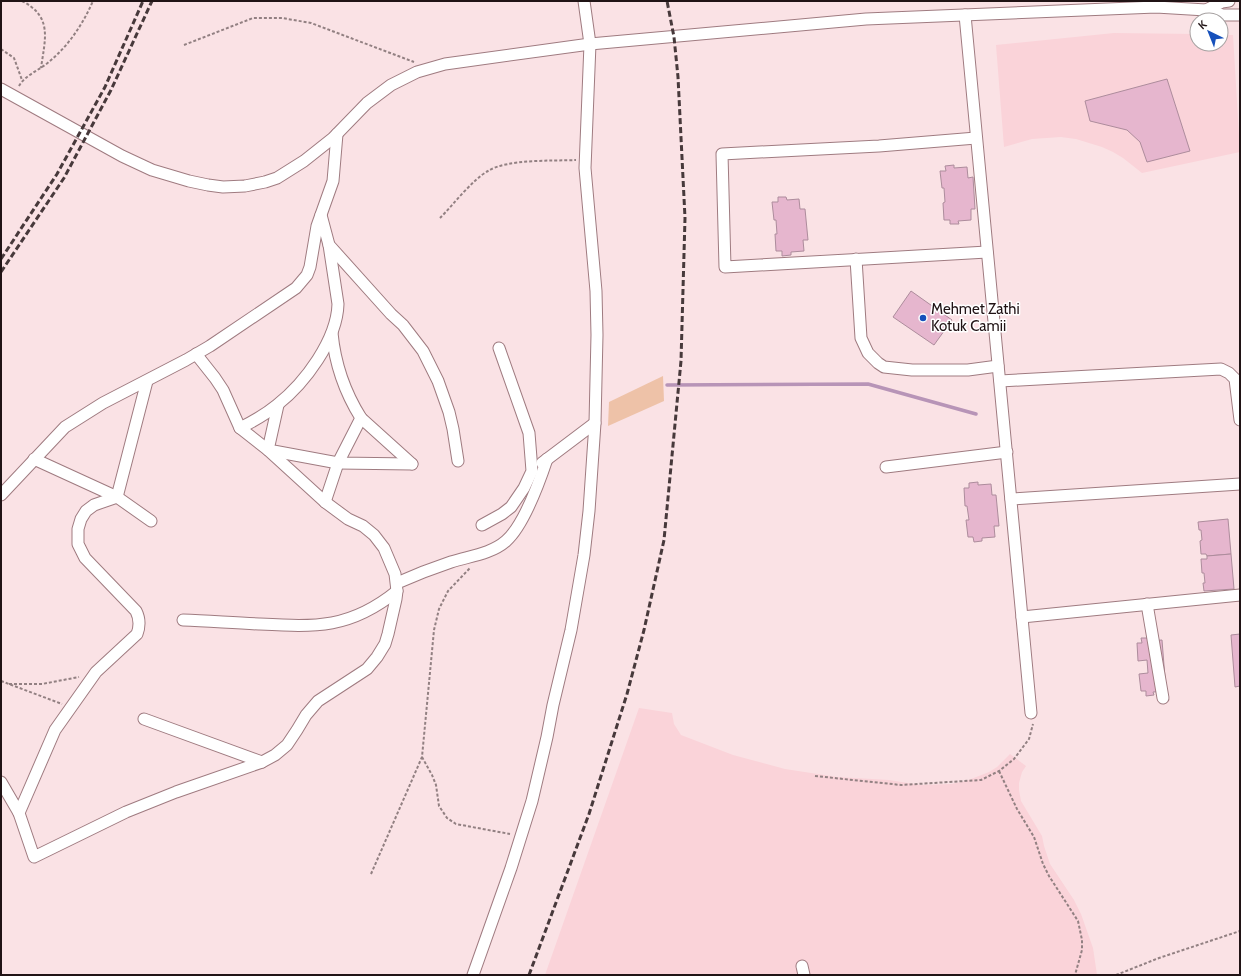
<svg xmlns="http://www.w3.org/2000/svg" width="1241" height="976" viewBox="0 0 1241 976" font-family="Cabin,sans-serif">
<style>
.built{fill:#fad3d9}
.green{fill:#eec2a8}
.lines{fill:none;stroke-linecap:round;stroke-linejoin:round}
.stream{stroke:#b794b7;stroke-width:3.5}
.building{fill:#e6b6ce;stroke:#ad8c9c}
.minor-casing{stroke:#9f7b80;stroke-width:13}
.path{stroke:#928082;stroke-width:2;stroke-dasharray:3 2;stroke-linecap:butt}
.minor{stroke:#fff;stroke-width:11}
.rail{stroke:#47393b;stroke-width:3;stroke-dasharray:6 3;stroke-linecap:butt}
.poi-dot{fill:#1650bb;stroke:#fff;stroke-width:1.5}
.labels{text-anchor:middle;stroke-width:3;stroke-linejoin:round;paint-order:stroke}
.poi-label{font-size:15px;fill:#201315;stroke:#fff;text-anchor:start}
</style>
<rect width="100%" height="100%" fill="#fae2e5"/>
<g class="built">
<polygon points="1114,33 1197,34 1197,44 1221,44 1221,35 1233,35 1240,152 1142,173 1123,158 1113,152 1102,147 1076,139 1061,137 1032,139 1004,147 996,45"/>
<polygon points="639,708 672,713 674,724 681,735 733,755 785,769 837,777 889,780 920,785 951,784 966,781 989,772 997,767 1010,754 1026,766 1022,772 1019,783 1019,790 1021,801 1042,836 1044,846 1050,864 1074,900 1081,914 1093,948 1097,975 545,975"/>
</g>
<polygon class="green" points="663,376 664,401 608,426 609,402"/>
<g class="lines">
<polyline class="stream" points="667,385 868,384 976,414"/>
</g>
<g class="building">
<polygon points="1167,79 1190,151 1147,162 1140,142 1127,130 1090,121 1085,101"/>
<polygon points="954,165 954,168 967,167 968,178 973,177 975,209 971,209 971,220 958,221 959,224 950,224 950,220 944,220 943,203 945,202 944,188 942,188 940,171 946,171 945,166"/>
<polygon points="778,197 786,197 787,200 799,199 800,209 805,209 808,240 803,240 804,251 791,252 791,255 782,256 782,251 776,251 775,234 777,234 776,220 774,220 772,202 778,202"/>
<polygon points="911,291 952,320 934,345 893,317"/>
<polygon points="978,482 978,485 991,484 992,495 996,495 999,526 994,526 995,537 982,538 982,541 974,542 973,537 968,537 966,520 969,520 967,506 965,506 964,488 969,488 969,483"/>
<polygon points="1228,519 1231,554 1207,556 1206,554 1201,554 1200,541 1202,540 1201,530 1199,530 1198,522"/>
<polygon points="1231,554 1234,589 1204,591 1203,583 1205,583 1204,573 1202,573 1201,559 1207,559 1207,556"/>
<polygon points="1240,634 1240,686 1235,687 1231,635"/>
<polygon points="1141,638 1149,638 1149,641 1162,640 1166,691 1153,692 1154,695 1146,696 1146,691 1141,691 1139,674 1148,673 1147,660 1138,661 1137,643 1142,643"/>
</g>
<g class="lines">
<g class="minor-casing">
<g id="minor">
<polyline points="1206,10 1222,2 1229,1"/>
<polyline points="965,15 1031,713"/>
<polyline points="1,89 122,156 152,170 189,181 208,185 223,187 245,186 265,182 277,178 304,161 333,138 367,103 391,85 417,72 445,64 590,44 866,19 1156,7 1206,10 1223,15 1240,15"/>
<polyline points="976,138 879,146 722,154 725,267 987,252"/>
<polyline points="321,215 329,245 391,314 403,325 423,351 438,381 449,412 453,429 458,461"/>
<polyline points="856,259 861,338 868,353 878,363 884,367 912,370 968,370 998,366"/>
<polyline points="1000,381 1221,369 1229,373 1235,379 1240,420"/>
<polyline points="278,405 268,450 338,463 412,464"/>
<polyline points="361,418 412,464"/>
<path d="M240 428C254 421 266 414 277 405 305 383 337 340 338 304L329 245"/>
<polyline points="34,459 117,497 151,521"/>
<polyline points="542,463 595,423"/>
<polyline points="886,467 1007,452"/>
<polyline points="1,495 65,427 103,403 186,360 210,346 296,288 307,275 310,267 317,226 333,181 337,134"/>
<polyline points="117,497 147,381"/>
<polyline points="1011,499 1240,484"/>
<path d="M325 502 338 463 361 418C344 391 335 364 332 333"/>
<polyline points="482,525 502,514 511,507 524,488 532,471 529,433 499,348"/>
<path d="M397 583C415 575 433 568 451 562 470 556 491 554 506 541 524 525 539 483 547 459"/>
<polyline points="1147,604 1163,698"/>
<polyline points="1022,617 1240,595"/>
<path d="M183 620C209 621 234 623 259 624 316 627 350 629 397 591"/>
<polyline points="144,719 262,762"/>
<polyline points="1,782 19,813 34,857 126,812 176,792 262,762 275,755 287,745 297,730 306,715 318,701 367,669 377,657 385,644 388,634 396,599 397,591 395,574 384,548 374,535 363,526 348,519 325,502 268,450 240,428 223,390 215,378 196,354"/>
<path d="M19 813 55 730 96 672 137 634C140 626 140 619 136 611L85 558 78 544V529L81 519 86 511 94 505 117 497"/>
<polyline points="802,966 804,975"/>
<polyline points="473,975 511,868 532,801 547,737 553,705 571,630 584,555 589,511 595,423 597,335 596,291 585,168 590,44 584,1"/>
</g>
</g>
<g class="path">
<path d="M22 1C53 17 45 39 41 68"/>
<polyline points="184,45 253,18 282,18 311,23 414,62"/>
<polyline points="1,49 14,58 22,80"/>
<path d="M19 86C25 75 40 70 50 61 69 45 83 24 93 1"/>
<path d="M440 218C453 205 473 179 488 171 507 159 552 161 576 160"/>
<polyline points="1,681 62,704"/>
<polyline points="9,684 42,684 79,677"/>
<polyline points="422,757 432,775 436,785 439,806 447,818 456,824 510,834"/>
<polyline points="999,771 1017,809 1034,837 1043,864 1049,876 1078,921 1082,940 1082,950 1075,975"/>
<polyline points="815,776 901,785 981,780 999,771 1014,759 1029,739 1033,724"/>
<polyline points="371,874 422,757 434,630 439,609 448,591 470,568"/>
<polyline points="1116,975 1159,958 1240,931"/>
</g>
<use href="#minor" class="minor"/>
<g class="rail">
<polyline points="1,259 57,174 105,87 143,1"/>
<polyline points="1,272 64,178 111,90 152,1"/>
<polyline points="529,975 589,814 627,694 644,630 664,540 681,361 685,218 678,77 674,37 667,1"/>
</g>
</g>
<circle class="poi-dot" cx="923" cy="318" r="4"/>
<g class="labels">
<g class="poi-label">
<text x="931" y="314">Mehmet Zathi<tspan x="931" dy="17">Kotuk Camii</tspan></text>
</g>
</g>
<rect width="1241" height="976" fill="none" stroke="#201315" stroke-width="4"/>
<g transform="translate(1209 32) rotate(317)"><circle r="19" fill="#ffffff" stroke="#a6a1a1"/>
<path d="M0-3L7 15L0 10L-7 15Z" fill="#1650bb"/>
<text y="-6" font-size="11" font-weight="bold" text-anchor="middle" fill="#201315">K</text>
</g>
</svg>
